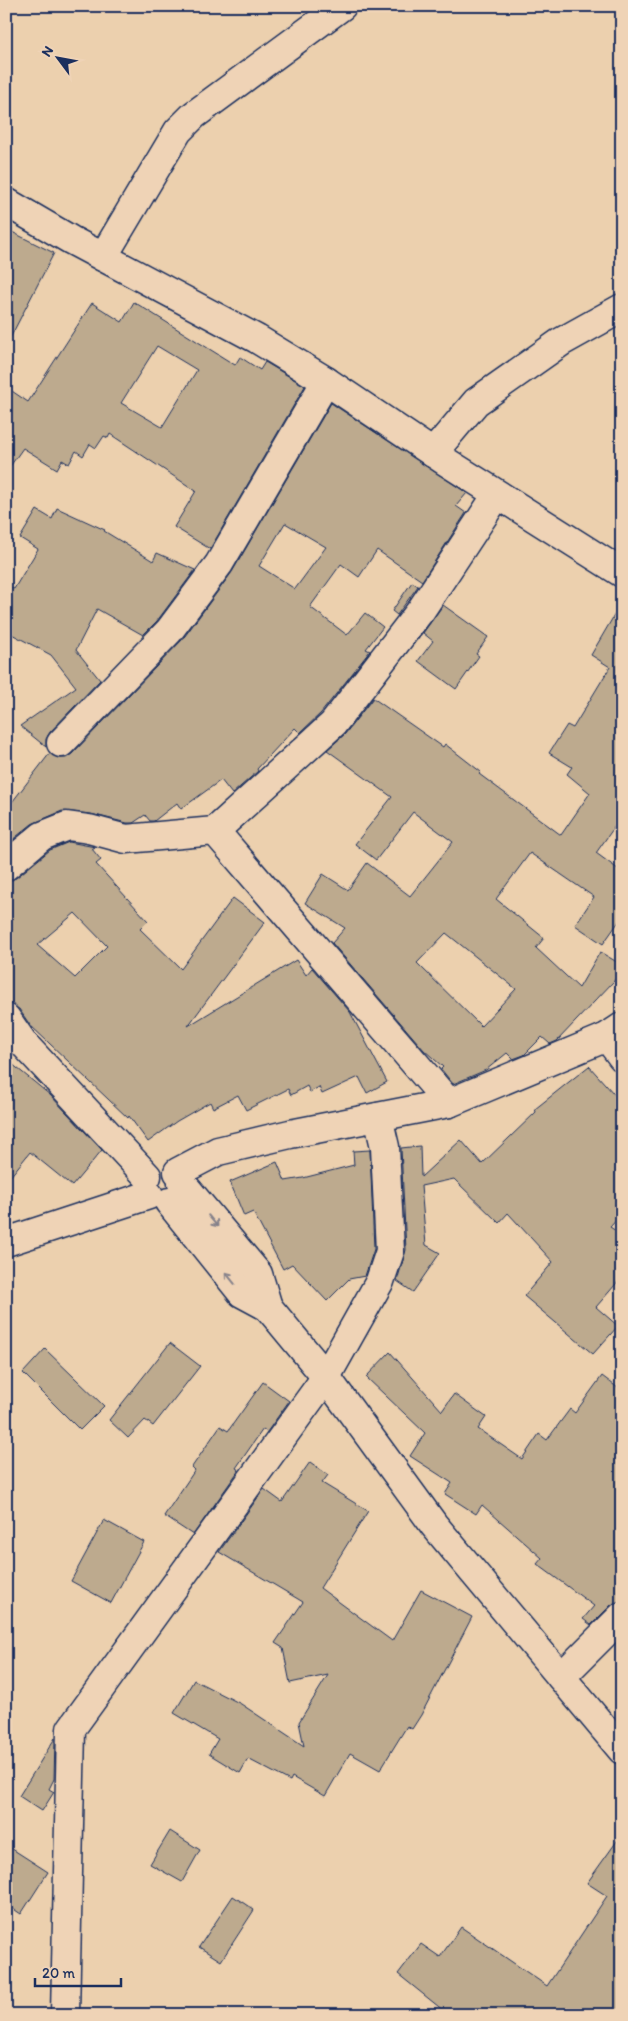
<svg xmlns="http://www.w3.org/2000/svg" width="628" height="2021" viewBox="0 0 628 2021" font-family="Itim,sans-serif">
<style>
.building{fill:#bdaa8e;stroke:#1b2f5e;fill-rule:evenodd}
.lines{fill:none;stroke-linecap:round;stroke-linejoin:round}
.minor-casing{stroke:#1b2f5e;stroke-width:31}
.minor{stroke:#efd3b6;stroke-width:28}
.oneway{stroke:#85818a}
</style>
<rect width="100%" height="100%" fill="#ecd0ae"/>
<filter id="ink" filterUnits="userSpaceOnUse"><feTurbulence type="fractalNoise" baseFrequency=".02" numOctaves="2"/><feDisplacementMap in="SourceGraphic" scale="10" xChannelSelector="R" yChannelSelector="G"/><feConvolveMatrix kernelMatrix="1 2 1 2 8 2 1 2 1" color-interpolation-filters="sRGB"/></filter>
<g filter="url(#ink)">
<g class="building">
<polygon points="6,229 54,253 6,346"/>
<path d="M134 302 235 365 240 357 260 370 265 362 305 386 210 549 174 527 196 491 110 434 108 438 104 436 96 448 90 444 83 456 76 451 69 464 62 460 57 469 23 448 6 472V387L28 402 92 303 122 322ZM157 346 197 370 162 427 121 403Z"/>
<path d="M331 403 467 493 456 506 466 513 422 581 377 550 359 577 341 564 310 607 347 635 365 613 383 627 366 649 370 651 321 713 300 733 295 728 257 769 258 771 232 794 221 780 181 809 177 803 154 821H150L145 815 133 823H127L91 814 62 811 32 824 6 845V810L50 753 58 758H66L72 754 182 640 232 572ZM285 523 326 547 295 589 259 566Z"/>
<polygon points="57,508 105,530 104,531 153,561 157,553 195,570 157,621 143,635 97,609 76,650 100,680 50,732 46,739 46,747 20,726 76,687 51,655 6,631 6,585 14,589 38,549 20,538 37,510 52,519"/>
<polygon points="412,582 418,586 397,615 392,611"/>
<path d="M622 602V816L596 853 622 872V917L603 944 575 925 594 897 530 853 496 899 544 938 536 948 579 988 600 952 622 965V968L614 981 557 1041 550 1044 542 1037 524 1055 513 1059 507 1053 486 1070 453 1084 441 1069 443 1067 424 1050 332 943 345 928 305 903 323 874 348 890 367 863 410 896 453 842 413 812 376 860 355 844 392 797 327 750 345 734 373 698 443 747 445 744 481 772 479 774 561 835 590 793 567 774 572 767 549 753 567 725 573 728 610 667 591 655ZM446 933 516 989 481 1026 417 963Z"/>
<polygon points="443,605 488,637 476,654 479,656 456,689 418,661 433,641 423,633"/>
<path d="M69 842 95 847 92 849 101 860 96 864 148 921 140 929 181 969 233 898 265 922 188 1026 296 960 306 975 312 968 350 1012 387 1082 367 1093 359 1077 322 1094 319 1087 310 1092 307 1086 291 1095 288 1089 246 1110 238 1095 213 1108 210 1102 177 1121 148 1142 129 1116 128 1118 30 1025 19 1009 6 1003V881L16 878 50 850ZM75 913 107 946 75 978 37 945Z"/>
<polygon points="6,1059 50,1095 102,1150 72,1186 30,1152 6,1182"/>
<polygon points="589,1066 622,1103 622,1214 610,1227 622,1235 622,1277 596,1307 618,1326 593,1354 524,1296 553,1262 508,1213 499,1223 454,1179 421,1186 426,1245 440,1253 413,1292 397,1281 406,1250 401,1148 420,1146 421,1177 461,1140 482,1164 536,1112 535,1109"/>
<polygon points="370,1150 374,1249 365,1276 349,1279 327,1301 292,1264 283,1269 253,1212 244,1216 230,1182 277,1162 285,1181 303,1178 354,1165 353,1151"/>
<polygon points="170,1343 200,1366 153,1426 145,1420 128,1438 109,1420"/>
<polygon points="45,1349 104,1406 80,1430 23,1373"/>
<polygon points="390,1352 442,1411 454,1394 486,1417 478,1429 522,1459 539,1434 547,1440 570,1409 575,1413 602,1376 622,1391 622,1601 611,1605 591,1625 583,1619 594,1606 537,1564 542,1558 482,1505 476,1514 445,1494 452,1483 410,1456 425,1433 366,1377"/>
<polygon points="263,1382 289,1401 267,1432 263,1429 236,1468 239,1470 193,1535 164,1516 195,1470 192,1467 220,1426 228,1431"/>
<polygon points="310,1462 328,1475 322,1483 368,1511 320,1588 392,1641 421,1590 472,1617 421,1715 412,1729 407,1726 380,1770 350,1753 325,1796 292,1777 290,1781 248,1759 240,1773 209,1754 218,1739 174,1713 194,1680 241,1704 304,1746 299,1722 328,1675 290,1683 283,1648 275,1643 303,1602 219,1552 264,1489 282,1502"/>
<polygon points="104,1520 144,1542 111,1603 71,1581"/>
<polygon points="55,1738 54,1779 49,1789 54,1792 42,1811 19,1796"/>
<polygon points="170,1831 200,1850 182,1882 150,1864"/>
<polygon points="622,1834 622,2015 449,2015 398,1974 421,1944 440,1957 461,1927 547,1986 607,1896 587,1883"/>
<polygon points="6,1845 48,1872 21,1914 6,1904"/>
<polygon points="233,1896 254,1910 221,1961 199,1947"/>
</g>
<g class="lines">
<g class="minor-casing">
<g id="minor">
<polyline points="6,202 71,240 257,339 326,381 445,461 622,573"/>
<polyline points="103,257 178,131 194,115 342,6"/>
<polyline points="433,453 476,402 561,342 622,308"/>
<polyline points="61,743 169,631 219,564 326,381"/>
<polyline points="6,866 42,836 67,826 89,829 126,839 215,831"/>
<polyline points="6,1018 24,1044 147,1176"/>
<polyline points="607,1037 622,1057"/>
<polyline points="449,1103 215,831 333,724 421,610 497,495"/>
<polyline points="178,1172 218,1151 290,1134 449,1103 607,1037 622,1027"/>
<polyline points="182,1183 258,1274 268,1307"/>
<polyline points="169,1202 242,1293 268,1307 326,1377 434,1525 622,1750"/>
<polyline points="6,1242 149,1195"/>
<polyline points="561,1677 622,1616"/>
<polyline points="65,2015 71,1729 326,1377 380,1281 390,1251 385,1147 378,1117"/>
</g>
</g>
<use href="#minor" class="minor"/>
</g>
<defs><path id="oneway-shaft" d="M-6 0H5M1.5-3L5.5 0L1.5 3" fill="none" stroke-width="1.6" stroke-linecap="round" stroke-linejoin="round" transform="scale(1.25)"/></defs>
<g class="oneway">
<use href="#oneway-shaft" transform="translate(213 1221) rotate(50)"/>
<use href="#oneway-shaft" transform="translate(230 1278) rotate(-129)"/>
</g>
</g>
<rect width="628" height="2021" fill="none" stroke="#efd3b6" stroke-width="25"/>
<rect x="12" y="12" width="603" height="1996" fill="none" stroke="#1b2f5e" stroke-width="2" filter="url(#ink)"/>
<g transform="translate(58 58) rotate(302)" stroke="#efd3b6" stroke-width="4" paint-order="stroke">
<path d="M0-4L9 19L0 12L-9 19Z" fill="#1b2f5e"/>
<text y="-8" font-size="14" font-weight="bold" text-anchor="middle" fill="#1b2f5e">N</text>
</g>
<path d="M35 1978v8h86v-8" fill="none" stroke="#1b2f5e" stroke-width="2.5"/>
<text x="42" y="1978" font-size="15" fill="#1b2f5e" stroke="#efd3b6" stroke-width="4" paint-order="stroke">20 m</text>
</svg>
